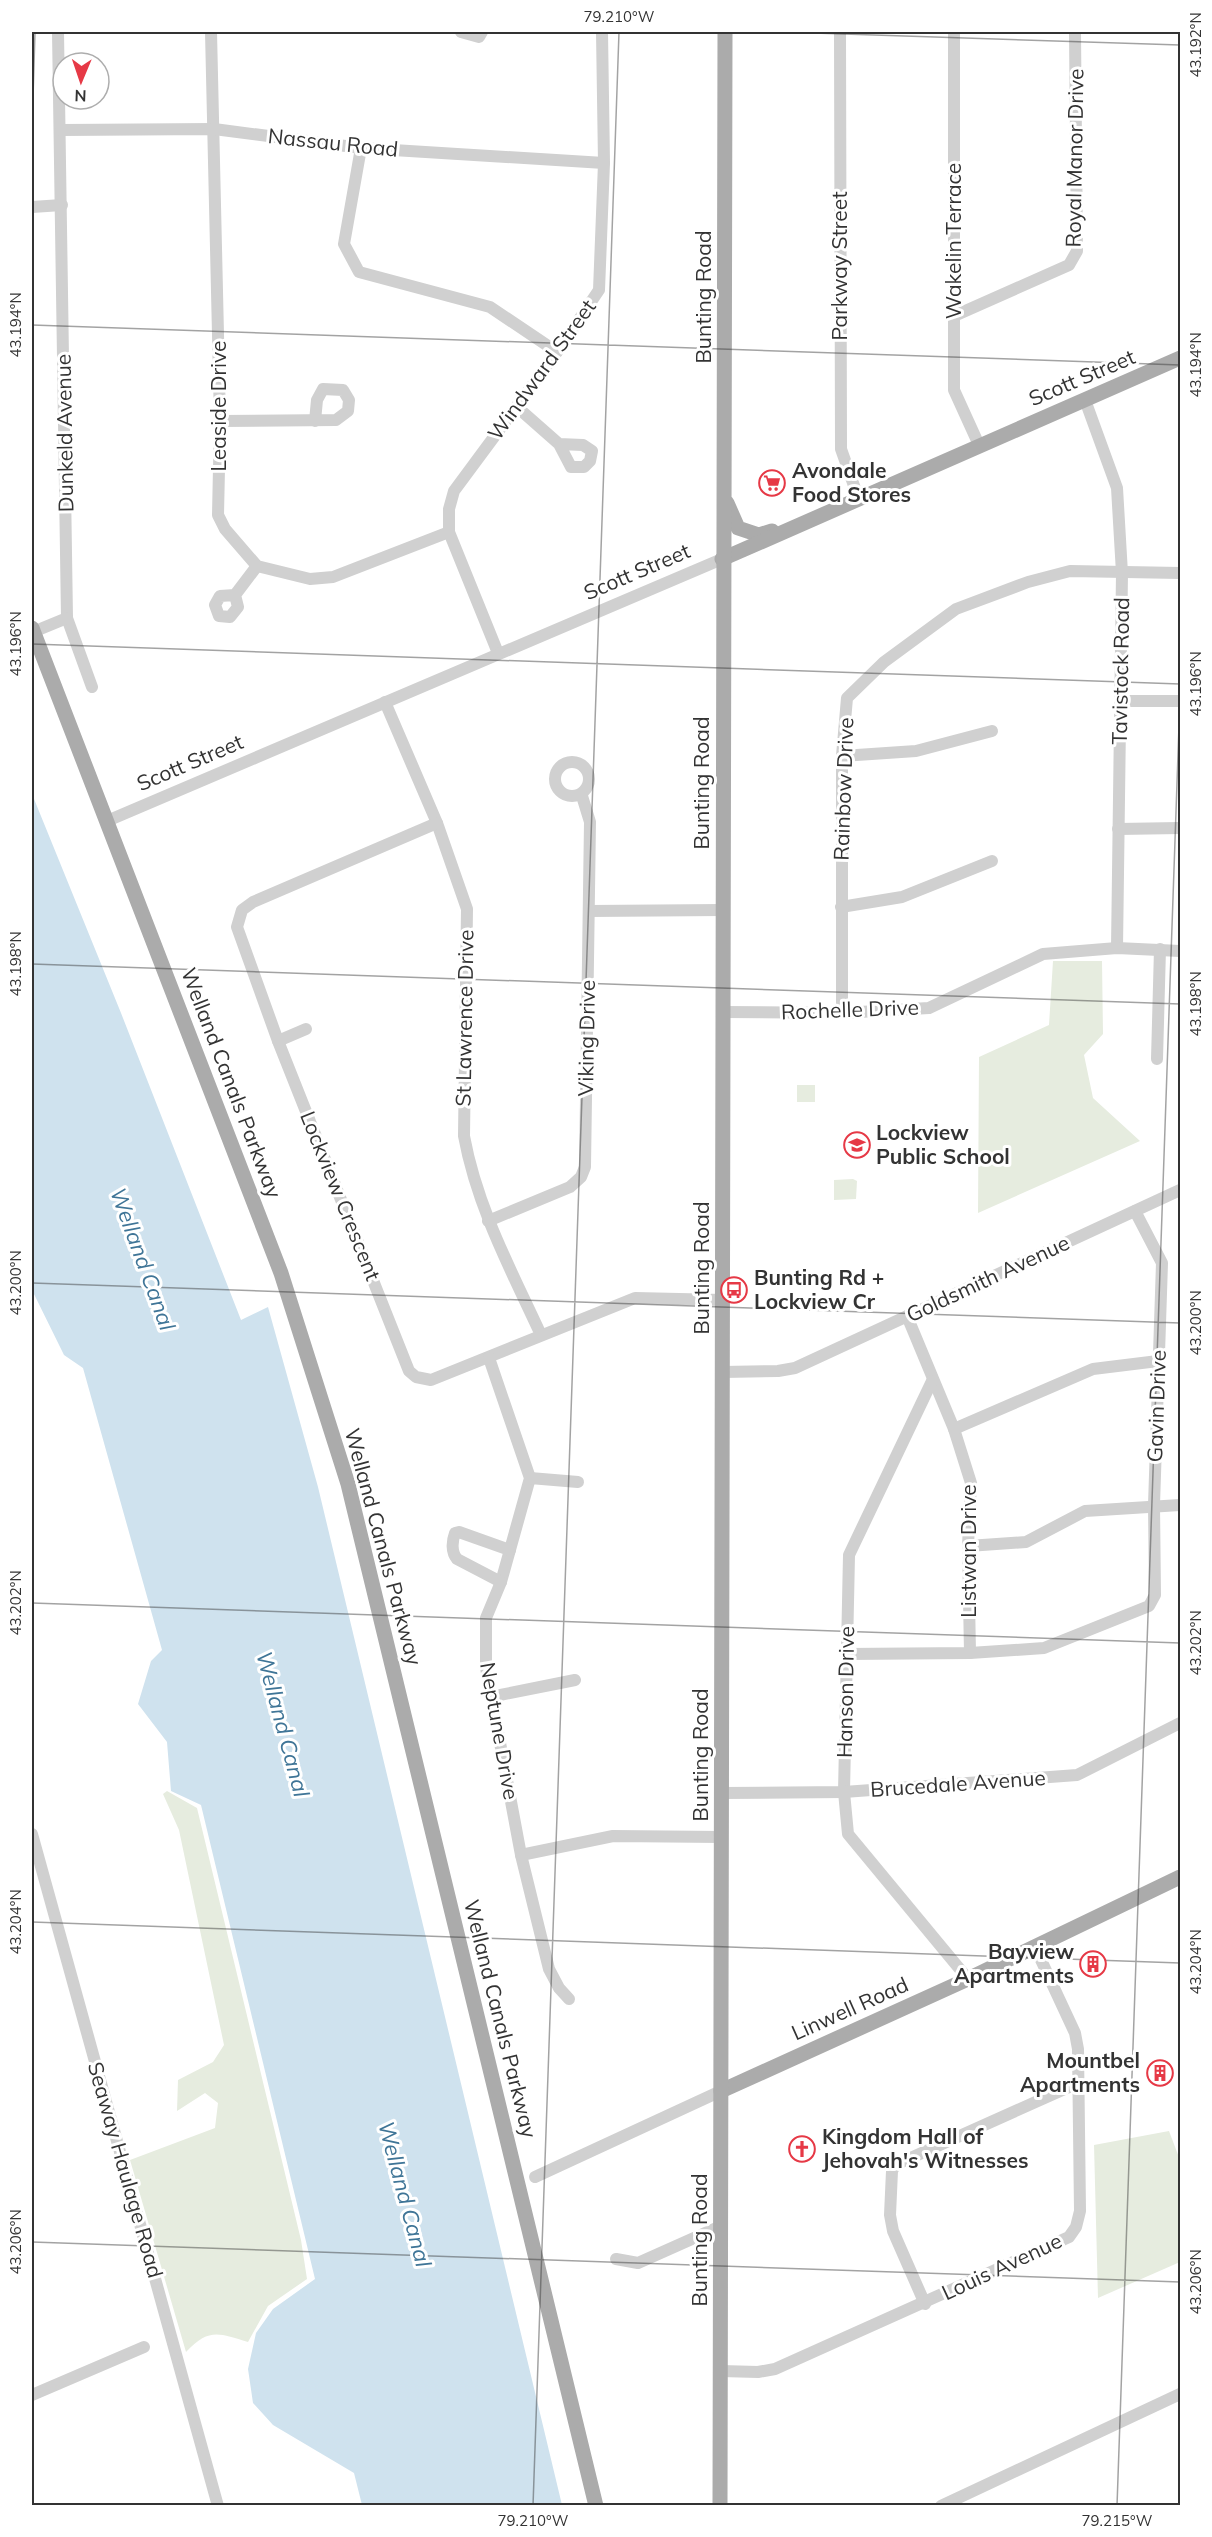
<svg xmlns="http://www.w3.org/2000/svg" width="1212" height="2537" viewBox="0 0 1212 2537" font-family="Mulish,sans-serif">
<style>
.green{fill:#e6ecdf}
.water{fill:#cfe2ee}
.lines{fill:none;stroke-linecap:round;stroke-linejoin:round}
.minor{stroke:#d0d0d0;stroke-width:12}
.major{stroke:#ababab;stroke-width:15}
.ticks{fill:none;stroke:#333;stroke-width:1.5;stroke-opacity:0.45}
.labels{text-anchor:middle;stroke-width:6;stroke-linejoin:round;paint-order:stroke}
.street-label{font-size:21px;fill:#333;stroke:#fff}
.poi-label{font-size:21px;font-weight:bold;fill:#333;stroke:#fff;text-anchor:start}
.water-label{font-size:22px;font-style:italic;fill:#3f7597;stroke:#fff}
.neatline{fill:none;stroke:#333;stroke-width:2}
.ticks-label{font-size:15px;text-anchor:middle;fill:#333}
</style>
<rect width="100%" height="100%" fill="#fff"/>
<g class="green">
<polygon points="1053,961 1102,961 1103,1034 1084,1055 1093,1098 1140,1141 978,1213 979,1057 1049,1025"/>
<rect x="797" y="1085" width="18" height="17"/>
<polygon points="853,1179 857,1181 856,1199 834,1200 834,1180"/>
<path d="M167 1791 197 1808 301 2240 307 2279 268 2306 248 2342C218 2333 209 2328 186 2352L130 2160 215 2128 218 2103 205 2093 177 2111 178 2080 213 2062 224 2045 179 1830 163 1794Z"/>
<polygon points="1169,2131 1180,2160 1180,2262 1098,2298 1094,2145"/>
</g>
<polygon class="water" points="32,794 121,1013 241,1320 268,1307 318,1487 562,2505 362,2505 354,2473 273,2425 253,2403 248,2369 256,2333 273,2309 315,2279 201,1805 171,1791 167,1742 138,1704 151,1661 162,1650 83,1368 64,1355 32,1290"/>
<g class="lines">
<g class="minor">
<polyline points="58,32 67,618 92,687"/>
<polyline points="211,32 220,421 218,515 225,529 257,566 310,579 333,577 449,532"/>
<polyline points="461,32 479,37 482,32"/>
<polyline points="840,32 841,449 858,497"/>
<polyline points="954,32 954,390 979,445"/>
<polyline points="61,130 214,129 361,148 604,163"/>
<polyline points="361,148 344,244 359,272 490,307 557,352"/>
<polyline points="32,207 62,205"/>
<polyline points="954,316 1069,265 1077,251 1075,32"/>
<polyline points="1085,400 1117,488 1122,573 1117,948"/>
<polyline points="517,407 559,444 571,467 584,467 590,461 592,451 583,445 559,444"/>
<polyline points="220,421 336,420 348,411 349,400 343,390 323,389 317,400 315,421"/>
<polyline points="235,595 220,596 215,605 219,616 230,617 238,607 235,595 257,566"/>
<polyline points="33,632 67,618"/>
<polyline points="498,653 449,532 449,509 454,491 557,352 599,290 604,163 602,32"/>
<polyline points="1121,701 1180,701"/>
<path d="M385 702 437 823 467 909 464 1136C477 1207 511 1270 541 1335"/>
<polyline points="842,756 916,751 992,731"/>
<circle cx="572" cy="779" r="17"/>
<polyline points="107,821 722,559"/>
<polyline points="437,823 253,902 242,910 237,927 278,1041 409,1371 416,1377 431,1380 635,1298 723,1300"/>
<polyline points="1118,829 1180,828"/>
<polyline points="841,907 902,897 992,861"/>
<polyline points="589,911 723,910"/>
<polyline points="723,1012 842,1013 929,1008 1043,954 1117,948 1180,951"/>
<polyline points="842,1013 842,756 847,698 884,662 956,609 1028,582 1070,571 1180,573"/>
<polyline points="278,1041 306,1029"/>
<polyline points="1157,1059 1160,949"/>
<polyline points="488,1221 570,1187 581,1177 585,1167 590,822 582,796"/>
<polyline points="907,1316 954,1429 971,1483 968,1546 970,1653"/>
<polyline points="489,1358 530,1478 501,1582 486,1618 486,1668 521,1855 549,1969 559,1988 569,1999"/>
<polyline points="723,1372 778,1371 795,1368 1180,1190"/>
<polyline points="932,1381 849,1555 844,1792 848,1834 968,1979"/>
<polyline points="954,1429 1093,1369 1158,1361"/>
<polyline points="530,1478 578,1482"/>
<polyline points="968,1546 1026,1542 1085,1511 1180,1505"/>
<path d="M501 1582 457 1559C451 1552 452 1541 455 1533L459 1532 510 1550"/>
<polyline points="846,1654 970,1653 1044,1648 1149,1606 1155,1595 1154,1505 1162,1263 1135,1211"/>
<polyline points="490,1697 575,1680"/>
<polyline points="722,1793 844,1792 1077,1775 1180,1723"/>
<polyline points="32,1834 218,2506"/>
<polyline points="521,1855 613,1836 722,1837"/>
<polyline points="535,2177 721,2091"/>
<polyline points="616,2259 638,2263 721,2226"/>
<polyline points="925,2304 893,2231 890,2215 892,2171 895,2165 1078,2083"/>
<polyline points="721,2371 758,2372 775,2369 1069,2237 1076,2227 1080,2211 1078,2049 1075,2033 1035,1947"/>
<polyline points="32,2395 144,2347"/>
<polyline points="941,2506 1180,2394"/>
</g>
<g class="major">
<polyline points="727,503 738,528 759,535 772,531"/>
<polyline points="722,559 1180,358"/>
<polyline points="32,628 281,1273 348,1484 596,2506"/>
<polyline points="721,2091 968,1979 1180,1877"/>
<polyline points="720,2506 725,32"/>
</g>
</g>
<path class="ticks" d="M783 32 1180 45M32 130 35 32M32 325 1180 365M32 644 1180 684M32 964 1180 1004M32 1283 1180 1323M32 1603 1180 1643M32 1922 1180 1963M32 2242 1180 2282M533 2506 619 32M1117 2506 1180 697"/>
<defs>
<g id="supermarket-ring" transform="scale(1.35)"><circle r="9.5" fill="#fff" stroke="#e63946" stroke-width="1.5"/><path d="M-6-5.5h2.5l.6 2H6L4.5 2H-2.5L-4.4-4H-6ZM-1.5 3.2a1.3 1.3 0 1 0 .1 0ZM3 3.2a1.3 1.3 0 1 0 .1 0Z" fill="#e63946"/></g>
<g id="school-ring" transform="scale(1.35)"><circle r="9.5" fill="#fff" stroke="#e63946" stroke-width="1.5"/><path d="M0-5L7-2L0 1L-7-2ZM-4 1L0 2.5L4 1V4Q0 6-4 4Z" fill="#e63946"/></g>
<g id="bus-ring" transform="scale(1.35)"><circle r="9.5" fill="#fff" stroke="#e63946" stroke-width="1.5"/><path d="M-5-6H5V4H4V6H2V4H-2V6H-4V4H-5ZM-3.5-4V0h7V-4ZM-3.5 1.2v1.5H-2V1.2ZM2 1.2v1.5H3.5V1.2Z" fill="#e63946"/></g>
<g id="building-ring" transform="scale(1.35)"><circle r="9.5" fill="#fff" stroke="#e63946" stroke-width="1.5"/><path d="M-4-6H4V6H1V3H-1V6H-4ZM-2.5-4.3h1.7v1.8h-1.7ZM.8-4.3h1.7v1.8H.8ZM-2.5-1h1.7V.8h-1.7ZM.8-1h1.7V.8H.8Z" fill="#e63946"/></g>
<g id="church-ring" transform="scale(1.35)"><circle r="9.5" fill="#fff" stroke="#e63946" stroke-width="1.5"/><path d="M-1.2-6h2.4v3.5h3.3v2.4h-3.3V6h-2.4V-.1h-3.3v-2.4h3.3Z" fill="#e63946"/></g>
</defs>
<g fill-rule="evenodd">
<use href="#supermarket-ring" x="772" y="483"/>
<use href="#school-ring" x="857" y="1145"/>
<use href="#bus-ring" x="734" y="1290"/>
<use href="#building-ring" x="1093" y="1964"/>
<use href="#building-ring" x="1160" y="2073"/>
<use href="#church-ring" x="802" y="2149"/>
</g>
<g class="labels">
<g class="street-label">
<text transform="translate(333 143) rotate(6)" y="7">Nassau Road</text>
<text transform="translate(1075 158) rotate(-89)" y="7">Royal Manor Drive</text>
<text transform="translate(954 241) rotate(-90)" y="7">Wakelin Terrace</text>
<text transform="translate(840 266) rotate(-90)" y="7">Parkway Street</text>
<text transform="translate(704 297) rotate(-90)" y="7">Bunting Road</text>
<text transform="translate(542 370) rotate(-54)" y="7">Windward Street</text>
<text transform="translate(1082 378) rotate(-23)" y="7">Scott Street</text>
<text transform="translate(219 406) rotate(-90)" y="7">Leaside Drive</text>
<text transform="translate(65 433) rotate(-91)" y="7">Dunkeld Avenue</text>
<text transform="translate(637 572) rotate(-23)" y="7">Scott Street</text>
<text transform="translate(1121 671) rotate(-89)" y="7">Tavistock Road</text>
<text transform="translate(190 763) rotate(-23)" y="7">Scott Street</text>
<text transform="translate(702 783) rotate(-90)" y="7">Bunting Road</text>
<text transform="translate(844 789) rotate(-88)" y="7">Rainbow Drive</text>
<text transform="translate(850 1010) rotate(-2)" y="7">Rochelle Drive</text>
<text transform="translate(465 1018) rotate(-89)" y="7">St Lawrence Drive</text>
<text transform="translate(587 1038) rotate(-89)" y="7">Viking Drive</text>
<text transform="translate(231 1083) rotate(69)" y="7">Welland Canals Parkway</text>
<text transform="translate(340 1196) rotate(68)" y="7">Lockview Crescent</text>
<text transform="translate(702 1268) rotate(-90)" y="7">Bunting Road</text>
<text transform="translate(988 1279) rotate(-25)" y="7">Goldsmith Avenue</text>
<text transform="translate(1157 1406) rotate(-88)" y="7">Gavin Drive</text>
<text transform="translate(383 1547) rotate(75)" y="7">Welland Canals Parkway</text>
<text transform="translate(969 1551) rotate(-90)" y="7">Listwan Drive</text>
<text transform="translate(846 1692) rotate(-89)" y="7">Hanson Drive</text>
<text transform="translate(499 1731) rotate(80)" y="7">Neptune Drive</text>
<text transform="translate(701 1755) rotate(-90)" y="7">Bunting Road</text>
<text transform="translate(958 1784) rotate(-4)" y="7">Brucedale Avenue</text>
<text transform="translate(850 2009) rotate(-24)" y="7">Linwell Road</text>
<text transform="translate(500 2019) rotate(76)" y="7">Welland Canals Parkway</text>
<text transform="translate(125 2170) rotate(74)" y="7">Seaway Haulage Road</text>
<text transform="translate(700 2240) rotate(-90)" y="7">Bunting Road</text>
<text transform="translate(1002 2267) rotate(-25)" y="7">Louis Avenue</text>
</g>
<g class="poi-label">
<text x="792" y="478">Avondale<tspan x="792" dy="24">Food Stores</tspan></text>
<text x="876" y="1140">Lockview<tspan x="876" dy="24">Public School</tspan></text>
<text x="754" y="1285">Bunting Rd +<tspan x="754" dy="24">Lockview Cr</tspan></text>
<text x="1074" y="1959" text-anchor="end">Bayview<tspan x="1074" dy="24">Apartments</tspan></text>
<text x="1140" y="2068" text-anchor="end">Mountbel<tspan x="1140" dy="24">Apartments</tspan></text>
<text x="822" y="2144">Kingdom Hall of<tspan x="822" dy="24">Jehovah's Witnesses</tspan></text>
</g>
<g class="water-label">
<text transform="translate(143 1259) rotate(70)" y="8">Welland Canal</text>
<text transform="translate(283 1724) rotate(75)" y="8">Welland Canal</text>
<text transform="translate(405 2194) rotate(75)" y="8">Welland Canal</text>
</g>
</g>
<rect width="1212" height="2537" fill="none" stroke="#ffffff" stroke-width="66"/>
<g transform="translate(81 81) rotate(182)"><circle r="28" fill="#ffffff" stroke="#adadad" stroke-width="1.5"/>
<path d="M0-4.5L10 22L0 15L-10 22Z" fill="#e63946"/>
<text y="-9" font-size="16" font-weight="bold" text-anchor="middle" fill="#333333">N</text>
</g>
<rect x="33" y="33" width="1146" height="2471" class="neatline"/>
<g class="ticks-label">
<text x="619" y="22">79.210°W</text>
<text transform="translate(1196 45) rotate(-90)" y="5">43.192°N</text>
<text transform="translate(16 325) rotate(-90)" y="5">43.194°N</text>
<text transform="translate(1196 365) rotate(-90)" y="5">43.194°N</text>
<text transform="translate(16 644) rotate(-90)" y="5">43.196°N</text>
<text transform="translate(1196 684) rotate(-90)" y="5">43.196°N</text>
<text transform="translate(16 964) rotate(-90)" y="5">43.198°N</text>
<text transform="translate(1196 1004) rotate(-90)" y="5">43.198°N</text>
<text transform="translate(16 1283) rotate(-90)" y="5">43.200°N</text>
<text transform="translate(1196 1323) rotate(-90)" y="5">43.200°N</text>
<text transform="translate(16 1603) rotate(-90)" y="5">43.202°N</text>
<text transform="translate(1196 1643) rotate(-90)" y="5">43.202°N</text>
<text transform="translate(16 1922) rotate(-90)" y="5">43.204°N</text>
<text transform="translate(1196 1962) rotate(-90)" y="5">43.204°N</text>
<text transform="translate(16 2242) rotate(-90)" y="5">43.206°N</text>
<text transform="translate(1196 2282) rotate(-90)" y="5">43.206°N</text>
<text x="533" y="2526">79.210°W</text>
<text x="1117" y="2526">79.215°W</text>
</g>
</svg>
